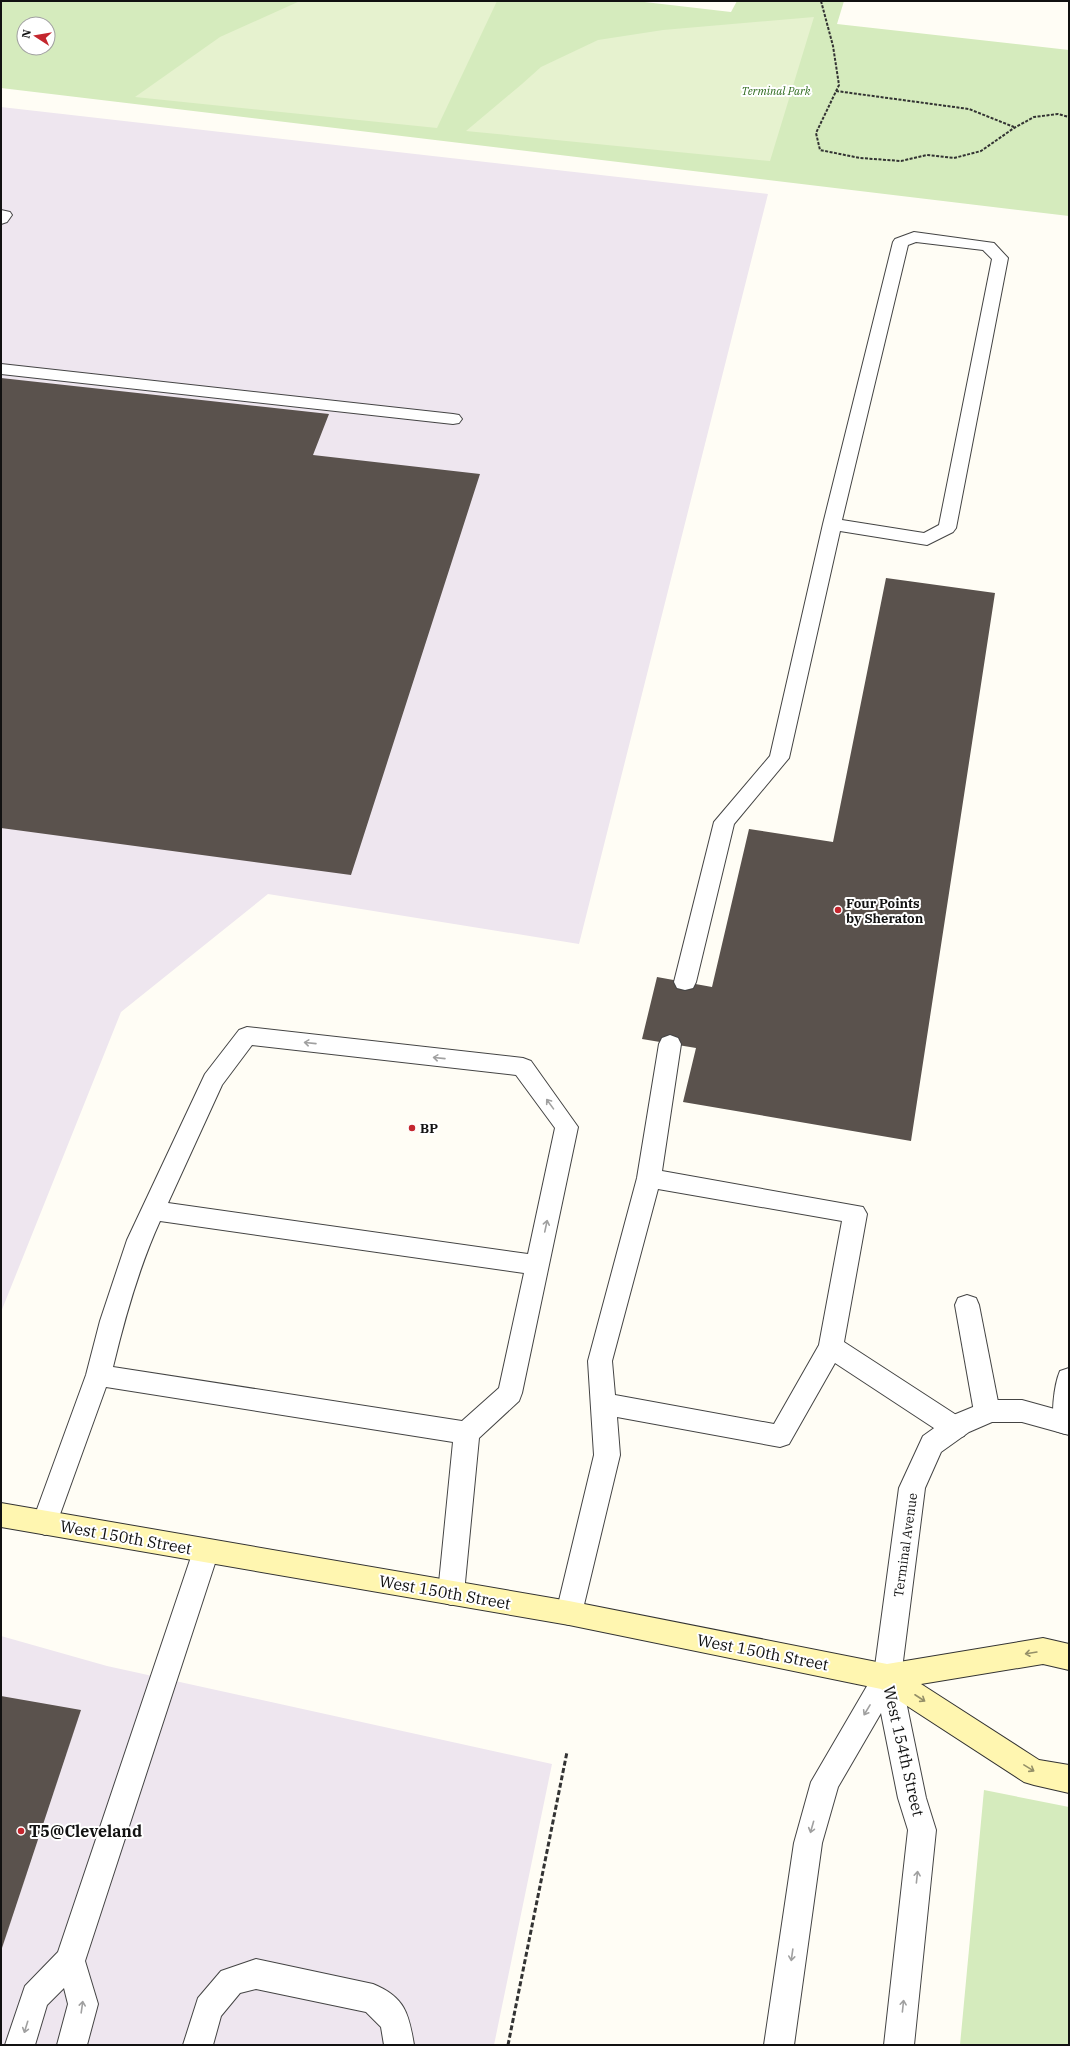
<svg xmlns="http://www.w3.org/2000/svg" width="1070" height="2046" viewBox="0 0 1070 2046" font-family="'IBM Plex Serif',serif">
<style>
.industrial{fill:#eee6ef}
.green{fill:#d5ebbd;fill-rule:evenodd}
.pitch{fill:#e6f2cf}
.building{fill:#5a524d}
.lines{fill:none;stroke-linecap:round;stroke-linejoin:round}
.lane-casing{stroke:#444;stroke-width:2}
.street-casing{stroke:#444;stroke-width:2}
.secondary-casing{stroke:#333;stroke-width:2}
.path-far1{stroke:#333;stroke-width:2;stroke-dasharray:3 1.5;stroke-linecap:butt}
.path{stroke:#333;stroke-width:3;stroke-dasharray:5 2.5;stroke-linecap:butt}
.lane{fill:#fff;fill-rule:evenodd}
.street{fill:#fff;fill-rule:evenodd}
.secondary{fill:#fff6b0;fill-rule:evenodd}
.oneway{stroke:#a0a0a0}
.oneway2{stroke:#948f68}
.poi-dot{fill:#c4262e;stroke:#fff;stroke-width:1.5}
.labels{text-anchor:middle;stroke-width:4;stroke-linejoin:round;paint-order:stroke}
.far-park-label{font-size:11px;font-style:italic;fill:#2f6b1f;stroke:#fff}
.poi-label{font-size:13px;font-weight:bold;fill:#111;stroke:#fff;text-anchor:start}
.street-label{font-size:13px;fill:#111;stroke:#fff}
.near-street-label{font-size:16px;fill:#111;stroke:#fff}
.near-poi-label{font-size:16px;font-weight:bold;fill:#111;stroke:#fff;text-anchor:start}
</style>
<rect width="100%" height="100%" fill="#fffdf5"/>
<g class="industrial">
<polygon points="1,107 768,194 579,944 268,894 121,1012 1,1312"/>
<polygon points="1,1636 107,1666 552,1764 494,2045 1,2045"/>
</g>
<g class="green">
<path d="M1 1H636L731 12 737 1H844L837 24 1069 50V216L1 88ZM24 24H48V48H24Z"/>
<polygon points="984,1790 1069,1807 1069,2045 960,2045"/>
</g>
<g class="pitch">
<polygon points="300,1 497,1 437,128 135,97 220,37"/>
<polygon points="814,17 770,161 466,131 522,84 541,67 598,40 663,30"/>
</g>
<g class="building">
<polygon points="1,378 329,414 313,455 480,474 351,875 1,828"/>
<polygon points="886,578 995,593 911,1141 683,1102 696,1048 642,1039 657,977 712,987 749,829 833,842"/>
<polygon points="1,1696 81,1710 1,1951"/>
</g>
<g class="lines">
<g class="lane-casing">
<g id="lane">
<polygon points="1,210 10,212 12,215 7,222 1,224"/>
<path d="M914 232 994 243 1008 258 956 528 953 532 927 545 840 531 789 758 734 824 696 982 693 988 685 990 677 988 674 982 714 822 770 756 823 524 893 242 895 239ZM916 242 983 250 992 259 939 525 924 533 842 520 908 245Z"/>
<polygon points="1,364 453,414 459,415 462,419 459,423 453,424 1,374"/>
<path d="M247 1027 523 1058 531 1061 578 1127 522 1393 519 1401 479 1438 464 1593 460 1602 451 1605 442 1602 438 1593 453 1442 106 1387 54 1531 45 1535 36 1531 32 1523 86 1375 100 1321 127 1240 205 1074 239 1030ZM252 1045 516 1075 555 1128 528 1254 168 1203 222 1085ZM160 1221 524 1273 499 1388 462 1421 113 1367C125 1317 139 1267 160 1221Z"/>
<path d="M670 1035 678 1038 681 1044 662 1171 863 1207 867 1214 844 1342 964 1420 968 1428 964 1436 955 1439 946 1436 835 1363 789 1444 780 1447 617 1417 620 1455 582 1613 578 1622 569 1625 560 1622 556 1613 594 1455 588 1361 637 1178 659 1044 662 1038ZM658 1189 842 1221 819 1345 774 1424 615 1395 612 1361Z"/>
<polygon points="967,1295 976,1298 979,1305 1000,1412 996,1420 987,1423 978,1420 974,1412 955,1305 958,1298"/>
<path d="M1069 1368V1433L1065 1434 1056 1431C1050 1418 1054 1385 1060 1371Z"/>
<polygon points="206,1539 215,1543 219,1551 85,1961 98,2004 87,2045 57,2045 68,2004 64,1988 47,2005 35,2045 5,2045 25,1986 58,1952 193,1551 197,1543"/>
<path d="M256 1959 373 1984C405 1997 409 2014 414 2045H384L381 2027 366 2012 256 1989 240 1993 221 2016 213 2045H183L198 1998 221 1971Z"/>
</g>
</g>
<g class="street-casing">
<polygon id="street" points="990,1400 1022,1400 1069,1413 1069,1435 1022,1422 992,1422 969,1432 941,1452 925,1488 901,1677 926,1798 936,1830 914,2045 884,2045 908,1830 898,1798 881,1713 838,1787 822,1843 794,2045 764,2045 794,1843 811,1782 874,1674 899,1488 923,1436 951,1416"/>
</g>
<g class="secondary-casing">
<polygon id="secondary" points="1,1503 569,1601 887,1664 1043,1638 1069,1644 1069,1670 1043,1664 921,1684 1039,1760 1069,1765 1069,1793 1034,1785 1024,1782 881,1689 569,1625 1,1527"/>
</g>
<g class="path-far1">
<polyline points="821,1 833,46 839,85 816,133 820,150 860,158 901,161 927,155 954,158 981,151 1014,128 1034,117 1058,114 1069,117"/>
<polyline points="836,91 969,109 1014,127"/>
</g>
<polyline class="path" points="508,2045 567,1752"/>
<use href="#lane" class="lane"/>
<use href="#street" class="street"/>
<use href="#secondary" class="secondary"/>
</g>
<defs><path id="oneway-shaft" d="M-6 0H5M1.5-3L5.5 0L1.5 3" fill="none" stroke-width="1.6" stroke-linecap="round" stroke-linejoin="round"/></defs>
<g class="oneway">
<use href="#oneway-shaft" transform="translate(310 1043) rotate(-174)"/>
<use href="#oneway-shaft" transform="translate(439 1058) rotate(-174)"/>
<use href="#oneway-shaft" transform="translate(550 1104) rotate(-126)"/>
<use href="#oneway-shaft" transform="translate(546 1226) rotate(-78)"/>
<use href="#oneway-shaft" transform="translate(867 1710) rotate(121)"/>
<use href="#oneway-shaft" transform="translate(812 1827) rotate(106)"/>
<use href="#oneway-shaft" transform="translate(917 1877) rotate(-84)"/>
<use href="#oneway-shaft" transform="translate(792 1955) rotate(98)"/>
<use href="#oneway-shaft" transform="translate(903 2006) rotate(-84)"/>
<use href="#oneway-shaft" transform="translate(82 2007) rotate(-82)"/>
<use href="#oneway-shaft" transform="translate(26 2027) rotate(107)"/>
</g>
<g class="oneway2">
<use href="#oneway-shaft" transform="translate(1031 1653) rotate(171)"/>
<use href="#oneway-shaft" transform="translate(920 1698) rotate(33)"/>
<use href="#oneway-shaft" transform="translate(1029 1768) rotate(31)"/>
</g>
<g class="poi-dot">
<circle cx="838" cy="910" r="4"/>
<circle cx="412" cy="1128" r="4"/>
<circle cx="21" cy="1831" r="4"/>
</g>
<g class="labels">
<g class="far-park-label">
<text x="776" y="95">Terminal Park</text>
</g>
<g class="poi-label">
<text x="846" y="908">Four Points<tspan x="846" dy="15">by Sheraton</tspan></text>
<text x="420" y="1133">BP</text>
</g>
<g class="street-label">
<text transform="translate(905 1545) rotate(-82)" y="5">Terminal Avenue</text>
</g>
<g class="near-street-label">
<text transform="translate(126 1537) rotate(10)" y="6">West 150th Street</text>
<text transform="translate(445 1592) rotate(10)" y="6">West 150th Street</text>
<text transform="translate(763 1652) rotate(11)" y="6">West 150th Street</text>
<text transform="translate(904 1751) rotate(77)" y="6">West 154th Street</text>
</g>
<g class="near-poi-label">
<text x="29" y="1837">T5@Cleveland</text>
</g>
</g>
<rect width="1070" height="2046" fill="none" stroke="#111111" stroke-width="4"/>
<g transform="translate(36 36) rotate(282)"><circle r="19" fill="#ffffff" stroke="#a0a0a0"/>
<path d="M0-3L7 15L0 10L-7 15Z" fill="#c4262e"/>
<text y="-6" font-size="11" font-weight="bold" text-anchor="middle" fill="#111111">N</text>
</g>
</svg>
